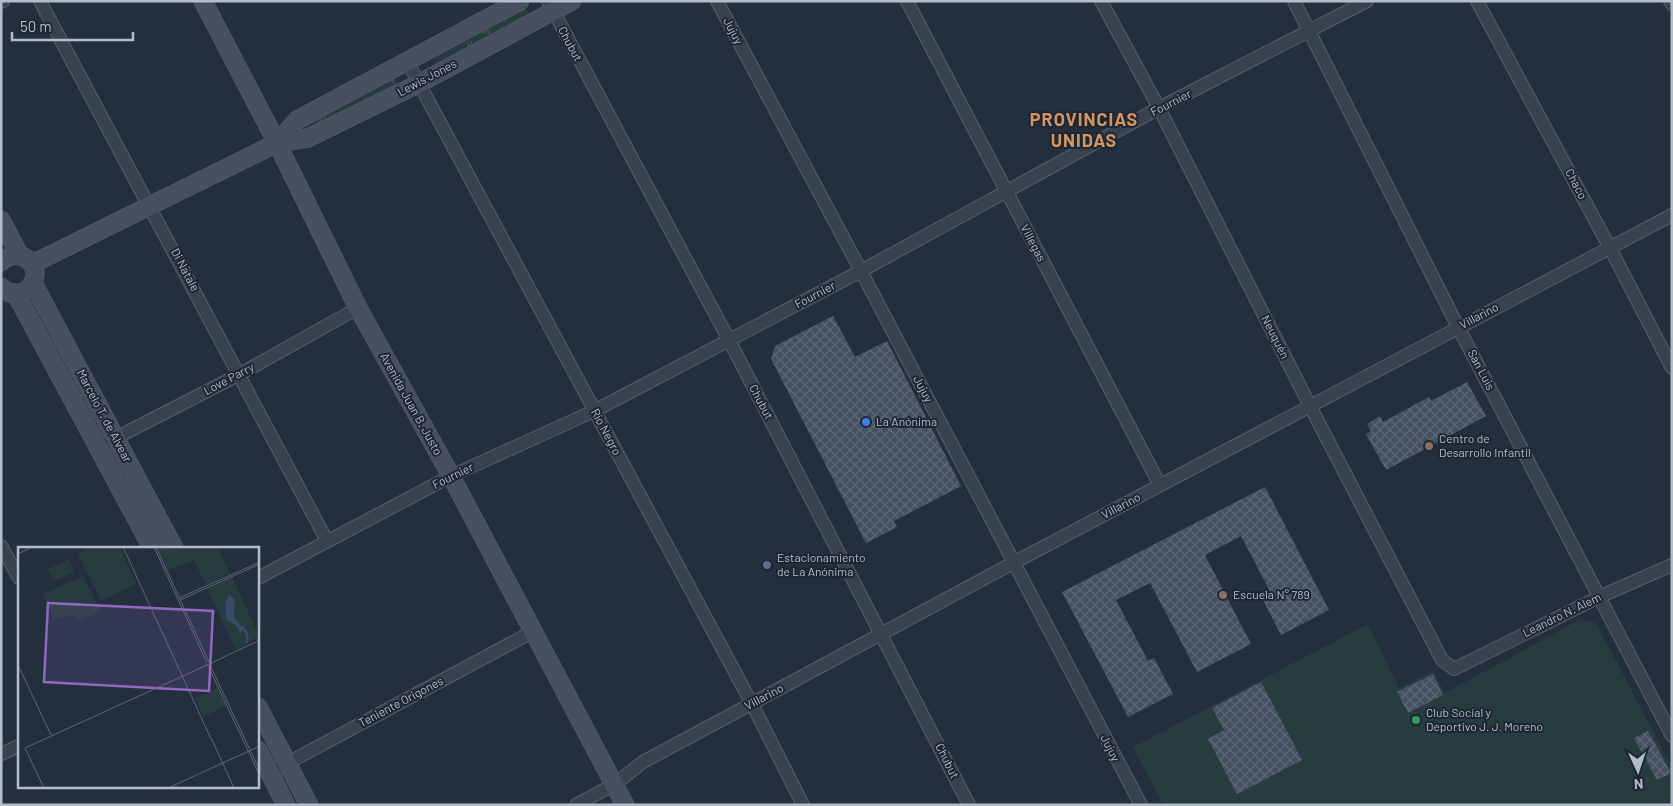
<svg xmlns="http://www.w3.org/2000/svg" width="1673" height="806" viewBox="0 0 1673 806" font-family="Barlow,sans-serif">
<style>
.grass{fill:url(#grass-tufts)}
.pitch{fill:#263c3f}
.building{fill:url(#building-cross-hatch)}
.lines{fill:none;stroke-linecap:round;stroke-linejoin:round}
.street-casing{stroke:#565f6c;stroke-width:14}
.secondary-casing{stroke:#565f6c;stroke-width:19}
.street{stroke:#38414e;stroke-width:12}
.secondary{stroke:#465061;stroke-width:18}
.shop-dot{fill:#3f7fe0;stroke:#1d2633;stroke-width:2}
.education-dot{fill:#8d6e63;stroke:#1d2633;stroke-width:2}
.service-dot{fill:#5c6f8a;stroke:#1d2633;stroke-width:2}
.leisure-dot{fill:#2e9e5b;stroke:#1d2633;stroke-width:2}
.labels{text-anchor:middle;stroke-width:4;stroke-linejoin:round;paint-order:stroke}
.street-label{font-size:12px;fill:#b4bcc9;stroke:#1d2633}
.poi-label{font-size:12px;fill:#b4bcc9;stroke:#1d2633;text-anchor:start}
.district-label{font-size:18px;font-weight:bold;letter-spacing:1px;fill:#d59563;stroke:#1d2633}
.inset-river{fill:none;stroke:#394c67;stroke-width:2.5}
.inset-road{fill:none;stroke:#5e6776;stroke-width:1}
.view{fill:#9266c3;fill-opacity:0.15;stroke:#9266c3;stroke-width:2.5}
.inset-edge{fill:none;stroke:#b4bcc9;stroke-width:2.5}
</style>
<defs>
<pattern id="grass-tufts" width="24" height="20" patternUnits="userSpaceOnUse" patternTransform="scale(1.25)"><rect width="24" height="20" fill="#263c3f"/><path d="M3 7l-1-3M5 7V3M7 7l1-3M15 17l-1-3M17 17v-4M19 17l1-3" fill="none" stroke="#435659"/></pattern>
<pattern id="building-cross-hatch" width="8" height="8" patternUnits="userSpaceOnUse" patternTransform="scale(1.25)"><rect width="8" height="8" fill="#455162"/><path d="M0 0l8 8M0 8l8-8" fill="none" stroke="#5d6877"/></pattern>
</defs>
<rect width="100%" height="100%" fill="#242f3e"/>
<g class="grass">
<polygon points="526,8 530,15 437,64 433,56"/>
<polygon points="393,77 397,85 306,133 302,125"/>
<polygon points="33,299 95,415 92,417 30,300"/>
</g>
<polygon class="pitch" points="1581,619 1596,623 1672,767 1672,805 1163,805 1133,747 1368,624 1399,688 1433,671 1445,693"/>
<g class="building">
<polygon points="833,316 855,357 887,341 961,486 894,521 897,527 866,543 771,359 775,346"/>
<polygon points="1467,382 1486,416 1386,470 1366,434 1371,431 1367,424 1380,416 1383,422 1429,397 1431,401"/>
<polygon points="1265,487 1329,610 1281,635 1263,600 1272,595 1241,536 1205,555 1251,644 1197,672 1150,583 1116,600 1148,661 1154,658 1173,694 1128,717 1062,592"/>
<polygon points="1433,674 1443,695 1408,713 1397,692"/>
<polygon points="1261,682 1302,760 1237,794 1208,739 1224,730 1212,708"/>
<polygon points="1648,731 1671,773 1657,780 1634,738"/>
</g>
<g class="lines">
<g class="street-casing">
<g id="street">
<polyline points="40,1 327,541"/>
<polyline points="548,1 729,340 969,805"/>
<polyline points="717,1 861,271 1141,805"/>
<polyline points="907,1 1160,485"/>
<polyline points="1101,1 1159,108 1310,406 1442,660 1454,669 1599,597 1672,565"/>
<polyline points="1294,1 1458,327 1672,736"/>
<polyline points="1477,1 1610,248 1672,368"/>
<polyline points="1670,1 1672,4"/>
<polyline points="1,2 3,1"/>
<polyline points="407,61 752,704 803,805"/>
<polyline points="108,442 240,374 358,308"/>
<polyline points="1,546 19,578"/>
<polyline points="258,578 451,476 594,411 861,271 1159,108 1367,1"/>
<polyline points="1,754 19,746"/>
<polyline points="269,773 532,632"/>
<polyline points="576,805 615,784 643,762 1015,562 1672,215"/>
</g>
</g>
<g class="secondary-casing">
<g id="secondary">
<polyline points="203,1 277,143 358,308 451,476 625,805"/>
<polyline points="277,143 297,120 520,1"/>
<polyline points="1,220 20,256"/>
<path d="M1 262C26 241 51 277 22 293H9L1 287"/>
<polyline points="32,264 277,143 308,138 420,83 572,1"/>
<polyline points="33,283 174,548"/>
<polyline points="16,294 152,548"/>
<polyline points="258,707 309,805"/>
<polyline points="258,750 286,805"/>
</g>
</g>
<use href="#street" class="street"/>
<use href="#secondary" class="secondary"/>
</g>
<circle class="shop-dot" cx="866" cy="422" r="5"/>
<g class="education-dot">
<circle cx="1429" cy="446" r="5"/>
<circle cx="1223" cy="595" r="5"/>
</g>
<circle class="service-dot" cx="767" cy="565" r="5"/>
<circle class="leisure-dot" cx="1416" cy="720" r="5"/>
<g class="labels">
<g class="street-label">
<text transform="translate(733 31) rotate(62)" y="4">Jujuy</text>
<text transform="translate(570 44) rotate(62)" y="4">Chubut</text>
<text transform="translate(427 78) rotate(-28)" y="4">Lewis Jones</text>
<text transform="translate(1171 103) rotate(-27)" y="4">Fournier</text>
<text transform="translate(1576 184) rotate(62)" y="4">Chaco</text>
<text transform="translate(1033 243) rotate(62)" y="4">Villegas</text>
<text transform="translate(185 270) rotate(62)" y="4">Di Natale</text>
<text transform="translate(815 295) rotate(-28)" y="4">Fournier</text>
<text transform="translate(1479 316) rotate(-28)" y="4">Villarino</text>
<text transform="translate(1275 337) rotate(63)" y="4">Neuquén</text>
<text transform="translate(1481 370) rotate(62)" y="4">San Luis</text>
<text transform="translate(229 379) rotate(-28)" y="4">Love Parry</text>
<text transform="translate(923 389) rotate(62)" y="4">Jujuy</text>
<text transform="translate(761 402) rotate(62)" y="4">Chubut</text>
<text transform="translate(411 404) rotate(61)" y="4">Avenida Juan B. Justo</text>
<text transform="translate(104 416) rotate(62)" y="4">Marcelo T. de Alvear</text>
<text transform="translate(606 432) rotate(62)" y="4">Río Negro</text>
<text transform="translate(453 476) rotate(-26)" y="4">Fournier</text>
<text transform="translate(1121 506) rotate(-28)" y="4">Villarino</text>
<text transform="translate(1562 615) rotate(-26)" y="4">Leandro N. Alem</text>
<text transform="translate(764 697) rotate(-28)" y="4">Villarino</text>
<text transform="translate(401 702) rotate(-28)" y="4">Teniente Origones</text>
<text transform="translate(1110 748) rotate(63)" y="4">Jujuy</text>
<text transform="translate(947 761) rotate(63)" y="4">Chubut</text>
</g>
<g class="poi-label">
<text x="876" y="426">La Anónima</text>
<text x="1439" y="443">Centro de<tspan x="1439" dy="14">Desarrollo Infantil</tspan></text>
<text x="777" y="562">Estacionamiento<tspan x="777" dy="14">de La Anónima</tspan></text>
<text x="1233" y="599">Escuela N° 789</text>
<text x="1426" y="717">Club Social y<tspan x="1426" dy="14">Deportivo J. J. Moreno</tspan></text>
</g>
<g class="district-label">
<text x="1084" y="126">PROVINCIAS<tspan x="1084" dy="21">UNIDAS</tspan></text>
</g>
</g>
<g transform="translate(18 547)">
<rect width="241" height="241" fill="#242f3e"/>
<path d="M139 0H200L212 26 188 38 176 13 150 23ZM214 30 241 89 218 103 189 42ZM199 141 208 159 185 170 177 151Z" fill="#263c3f"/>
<path d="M72 0H102L118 37 83 54 60 7ZM51 12 56 25 36 34 30 22ZM65 29 83 64 59 75 56 69 52 68 36 74 25 47Z" fill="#263c3f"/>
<path d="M211 48 217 52 216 70 225 82 222 87 219 79 208 72 207 56Z" fill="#394c67"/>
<path class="inset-river" d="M224 79 229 87V96"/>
<path class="inset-road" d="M105 0 194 194M136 0 189 116M138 0 191 115M0 7 14 0M161 51 242 15M162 53 242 17M0 118 33 188M189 118 242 93M192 118 242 224M190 119 242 229M194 193 216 241M7 201 189 118M7 201 26 241M150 241 242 199"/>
<path class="view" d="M30 56 195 64 191 144 26 135Z"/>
<rect width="241" height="241" class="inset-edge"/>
</g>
<rect width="1673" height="806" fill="none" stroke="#b4bcc9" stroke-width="5"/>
<g transform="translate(1638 771) rotate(177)" stroke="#1d2633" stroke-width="4" paint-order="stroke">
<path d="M0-4L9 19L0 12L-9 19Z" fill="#b4bcc9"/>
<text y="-8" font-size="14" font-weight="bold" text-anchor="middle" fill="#b4bcc9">N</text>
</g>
<path d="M12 32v8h121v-8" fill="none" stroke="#b4bcc9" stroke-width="2.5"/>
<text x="20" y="32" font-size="15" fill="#b4bcc9" stroke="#1d2633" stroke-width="4" paint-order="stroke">50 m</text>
</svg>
